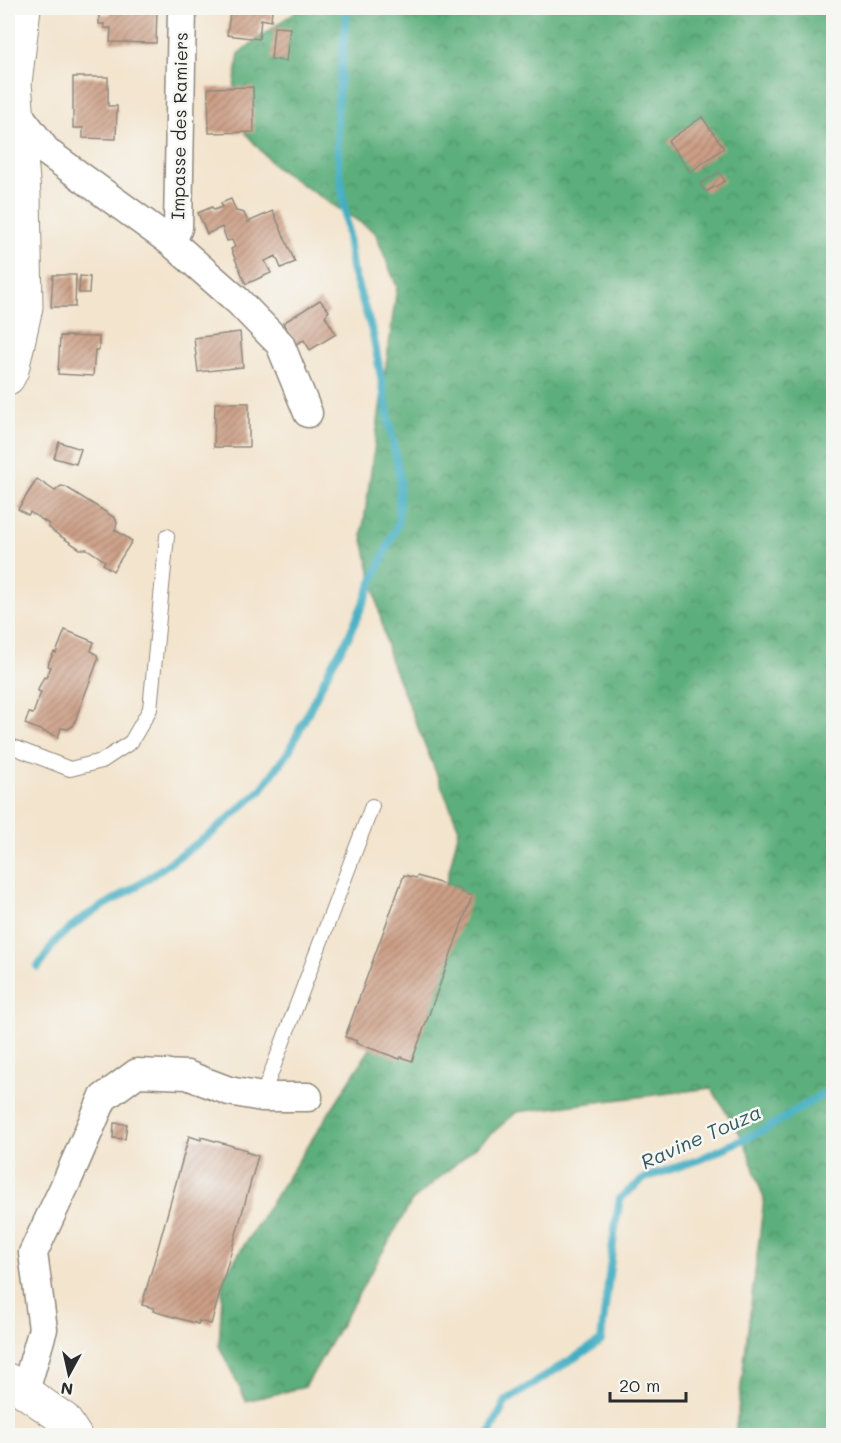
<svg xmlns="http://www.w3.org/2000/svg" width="841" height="1443" viewBox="0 0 841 1443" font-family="Mali,sans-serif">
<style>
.forest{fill:url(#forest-crowns);stroke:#446c53;stroke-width:1.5}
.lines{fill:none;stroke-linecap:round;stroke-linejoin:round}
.stream{stroke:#43aec2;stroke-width:8}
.building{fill:url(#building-hatch)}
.service-casing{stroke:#8f887c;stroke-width:16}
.minor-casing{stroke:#8f887c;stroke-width:31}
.tertiary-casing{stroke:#8f887c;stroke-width:35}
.service{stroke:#fff;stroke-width:14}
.minor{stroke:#fff;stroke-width:28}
.tertiary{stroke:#fff;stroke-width:33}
.labels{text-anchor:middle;stroke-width:5;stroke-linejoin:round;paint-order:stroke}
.street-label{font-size:18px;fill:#2b2b2b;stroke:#f6f6f2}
.water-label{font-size:20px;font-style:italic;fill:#335960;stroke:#f6f6f2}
</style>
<defs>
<pattern id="forest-crowns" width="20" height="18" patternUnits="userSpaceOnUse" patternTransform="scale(1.5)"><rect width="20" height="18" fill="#5cae7b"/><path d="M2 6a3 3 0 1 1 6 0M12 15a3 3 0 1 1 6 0" fill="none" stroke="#4c8e65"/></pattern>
<pattern id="building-hatch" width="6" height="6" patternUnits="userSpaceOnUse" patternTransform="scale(1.5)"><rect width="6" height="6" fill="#cc9f86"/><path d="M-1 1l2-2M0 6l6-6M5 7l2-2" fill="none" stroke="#a6826e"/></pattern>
</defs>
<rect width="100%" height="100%" fill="#f6f6f2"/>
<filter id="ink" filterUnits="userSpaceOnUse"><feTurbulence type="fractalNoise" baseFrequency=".0167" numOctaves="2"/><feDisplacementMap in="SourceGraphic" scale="12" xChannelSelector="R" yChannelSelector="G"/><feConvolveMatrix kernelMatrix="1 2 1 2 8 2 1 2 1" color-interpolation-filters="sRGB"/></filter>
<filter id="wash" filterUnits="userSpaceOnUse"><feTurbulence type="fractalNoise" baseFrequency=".008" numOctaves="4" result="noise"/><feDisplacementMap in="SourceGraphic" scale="24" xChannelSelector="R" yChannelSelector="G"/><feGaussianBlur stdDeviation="1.35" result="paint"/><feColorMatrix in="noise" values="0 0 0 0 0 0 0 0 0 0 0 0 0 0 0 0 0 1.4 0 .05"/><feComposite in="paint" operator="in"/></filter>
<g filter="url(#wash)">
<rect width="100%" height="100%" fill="#f3e4cd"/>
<polygon class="forest" points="300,8 833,8 833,1435 735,1435 764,1199 744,1140 711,1088 517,1112 412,1201 305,1387 246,1401 219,1346 223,1278 429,957 459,829 390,659 362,535 397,287 375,232 275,167 230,115 239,53"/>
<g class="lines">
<g class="stream">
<polyline points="38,967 56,940 81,919 134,888 212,833 260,791 289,751 332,664 348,638 398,523 400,479 373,334 352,268 338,157 337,110 347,8"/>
<polyline points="488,1436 506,1401 601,1341 615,1227 620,1198 645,1178 698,1160 768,1128 826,1092 834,1085"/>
</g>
</g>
<g id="blocks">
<g class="building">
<polygon points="110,8 157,8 156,43 110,42 111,28 104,28 104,24 99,24 99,14 110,14"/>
<polygon points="219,8 272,8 271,21 261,19 259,39 227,35 230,13 219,12"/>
<polygon points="274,27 290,28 286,61 271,59"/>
<polygon points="73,77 108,77 108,106 117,106 116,139 83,138 83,128 73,128"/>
<polygon points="253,87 254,132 209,133 208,88"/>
<polygon points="702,117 724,148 690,172 668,141"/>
<polygon points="719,172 725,181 706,192 700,184"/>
<polygon points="231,199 236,211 244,213 248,222 273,211 295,262 281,268 276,256 265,261 271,273 246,284 231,249 235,247 232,240 227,241 222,227 207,234 198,213 212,207 214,210 222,207 221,203"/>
<polygon points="53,275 76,275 75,307 51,307"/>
<polygon points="80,276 90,277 89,293 79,293"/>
<polygon points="320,300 329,311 325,316 336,334 310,350 304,340 296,344 283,323"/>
<polygon points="240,332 243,367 198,372 194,338"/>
<polygon points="60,336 99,337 99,350 95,350 93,376 58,374"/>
<polygon points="215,403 249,403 249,447 214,447"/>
<polygon points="59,442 81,449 76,464 54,458"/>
<polygon points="37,479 55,491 61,486 66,487 115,518 117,523 115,530 132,541 113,571 103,564 105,561 87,549 80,549 54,532 48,526 49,524 30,512 28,515 18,509"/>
<polygon points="65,630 94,642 91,651 97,655 98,660 73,726 68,729 61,728 58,737 25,724 29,713 33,714 41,692 38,691 39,687 44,677 46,678 51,667 48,666 49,662 54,652 56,653"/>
<polygon points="404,875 416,878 417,876 462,890 461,892 472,896 412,1061 401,1057 400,1059 356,1043 357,1041 345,1037"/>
<polygon points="114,1123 127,1124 125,1139 113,1138"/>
<polygon points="189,1136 201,1140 201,1137 247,1150 246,1152 258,1156 211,1324 199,1321 198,1324 153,1311 154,1308 142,1305"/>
</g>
</g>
</g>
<g filter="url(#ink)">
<use href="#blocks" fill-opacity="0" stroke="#8f887c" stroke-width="1.5"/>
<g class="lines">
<g class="service-casing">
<g id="service">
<polyline points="8,745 70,769 102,761 131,742 150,709 167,536"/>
<polyline points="262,1097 372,806"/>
</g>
</g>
<g class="minor-casing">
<g id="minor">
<polyline points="18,114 47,152 171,242 178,228 182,8"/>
<polyline points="171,242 238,301 280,344 308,413"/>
<polyline points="25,1391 43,1329 33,1253 67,1181 103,1098 137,1073 187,1075 229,1091 262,1097 308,1097"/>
</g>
</g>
<g class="tertiary-casing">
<g id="tertiary">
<polyline points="8,378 12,370 26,307 24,194 15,83 24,8"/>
<polyline points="8,1380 64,1419 75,1436"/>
</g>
</g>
<use href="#service" class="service"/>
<use href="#minor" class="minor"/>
<use href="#tertiary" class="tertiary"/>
</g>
</g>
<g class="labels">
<g class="street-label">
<text transform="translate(180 126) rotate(-89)" y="6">Impasse des Ramiers</text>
</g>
<g class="water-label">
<text transform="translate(701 1137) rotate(-24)" y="7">Ravine Touza</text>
</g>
</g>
<rect width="841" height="1443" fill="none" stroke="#f6f6f2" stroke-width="30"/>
<g transform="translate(69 1374) rotate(188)" stroke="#f6f6f2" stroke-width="4.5" paint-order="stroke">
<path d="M0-4.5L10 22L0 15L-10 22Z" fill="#2b2b2b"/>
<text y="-9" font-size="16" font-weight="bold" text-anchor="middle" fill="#2b2b2b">N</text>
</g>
<path d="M610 1392v9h76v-9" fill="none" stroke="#2b2b2b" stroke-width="3"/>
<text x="619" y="1392" font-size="18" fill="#2b2b2b" stroke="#f6f6f2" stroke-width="4.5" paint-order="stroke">20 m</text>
</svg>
